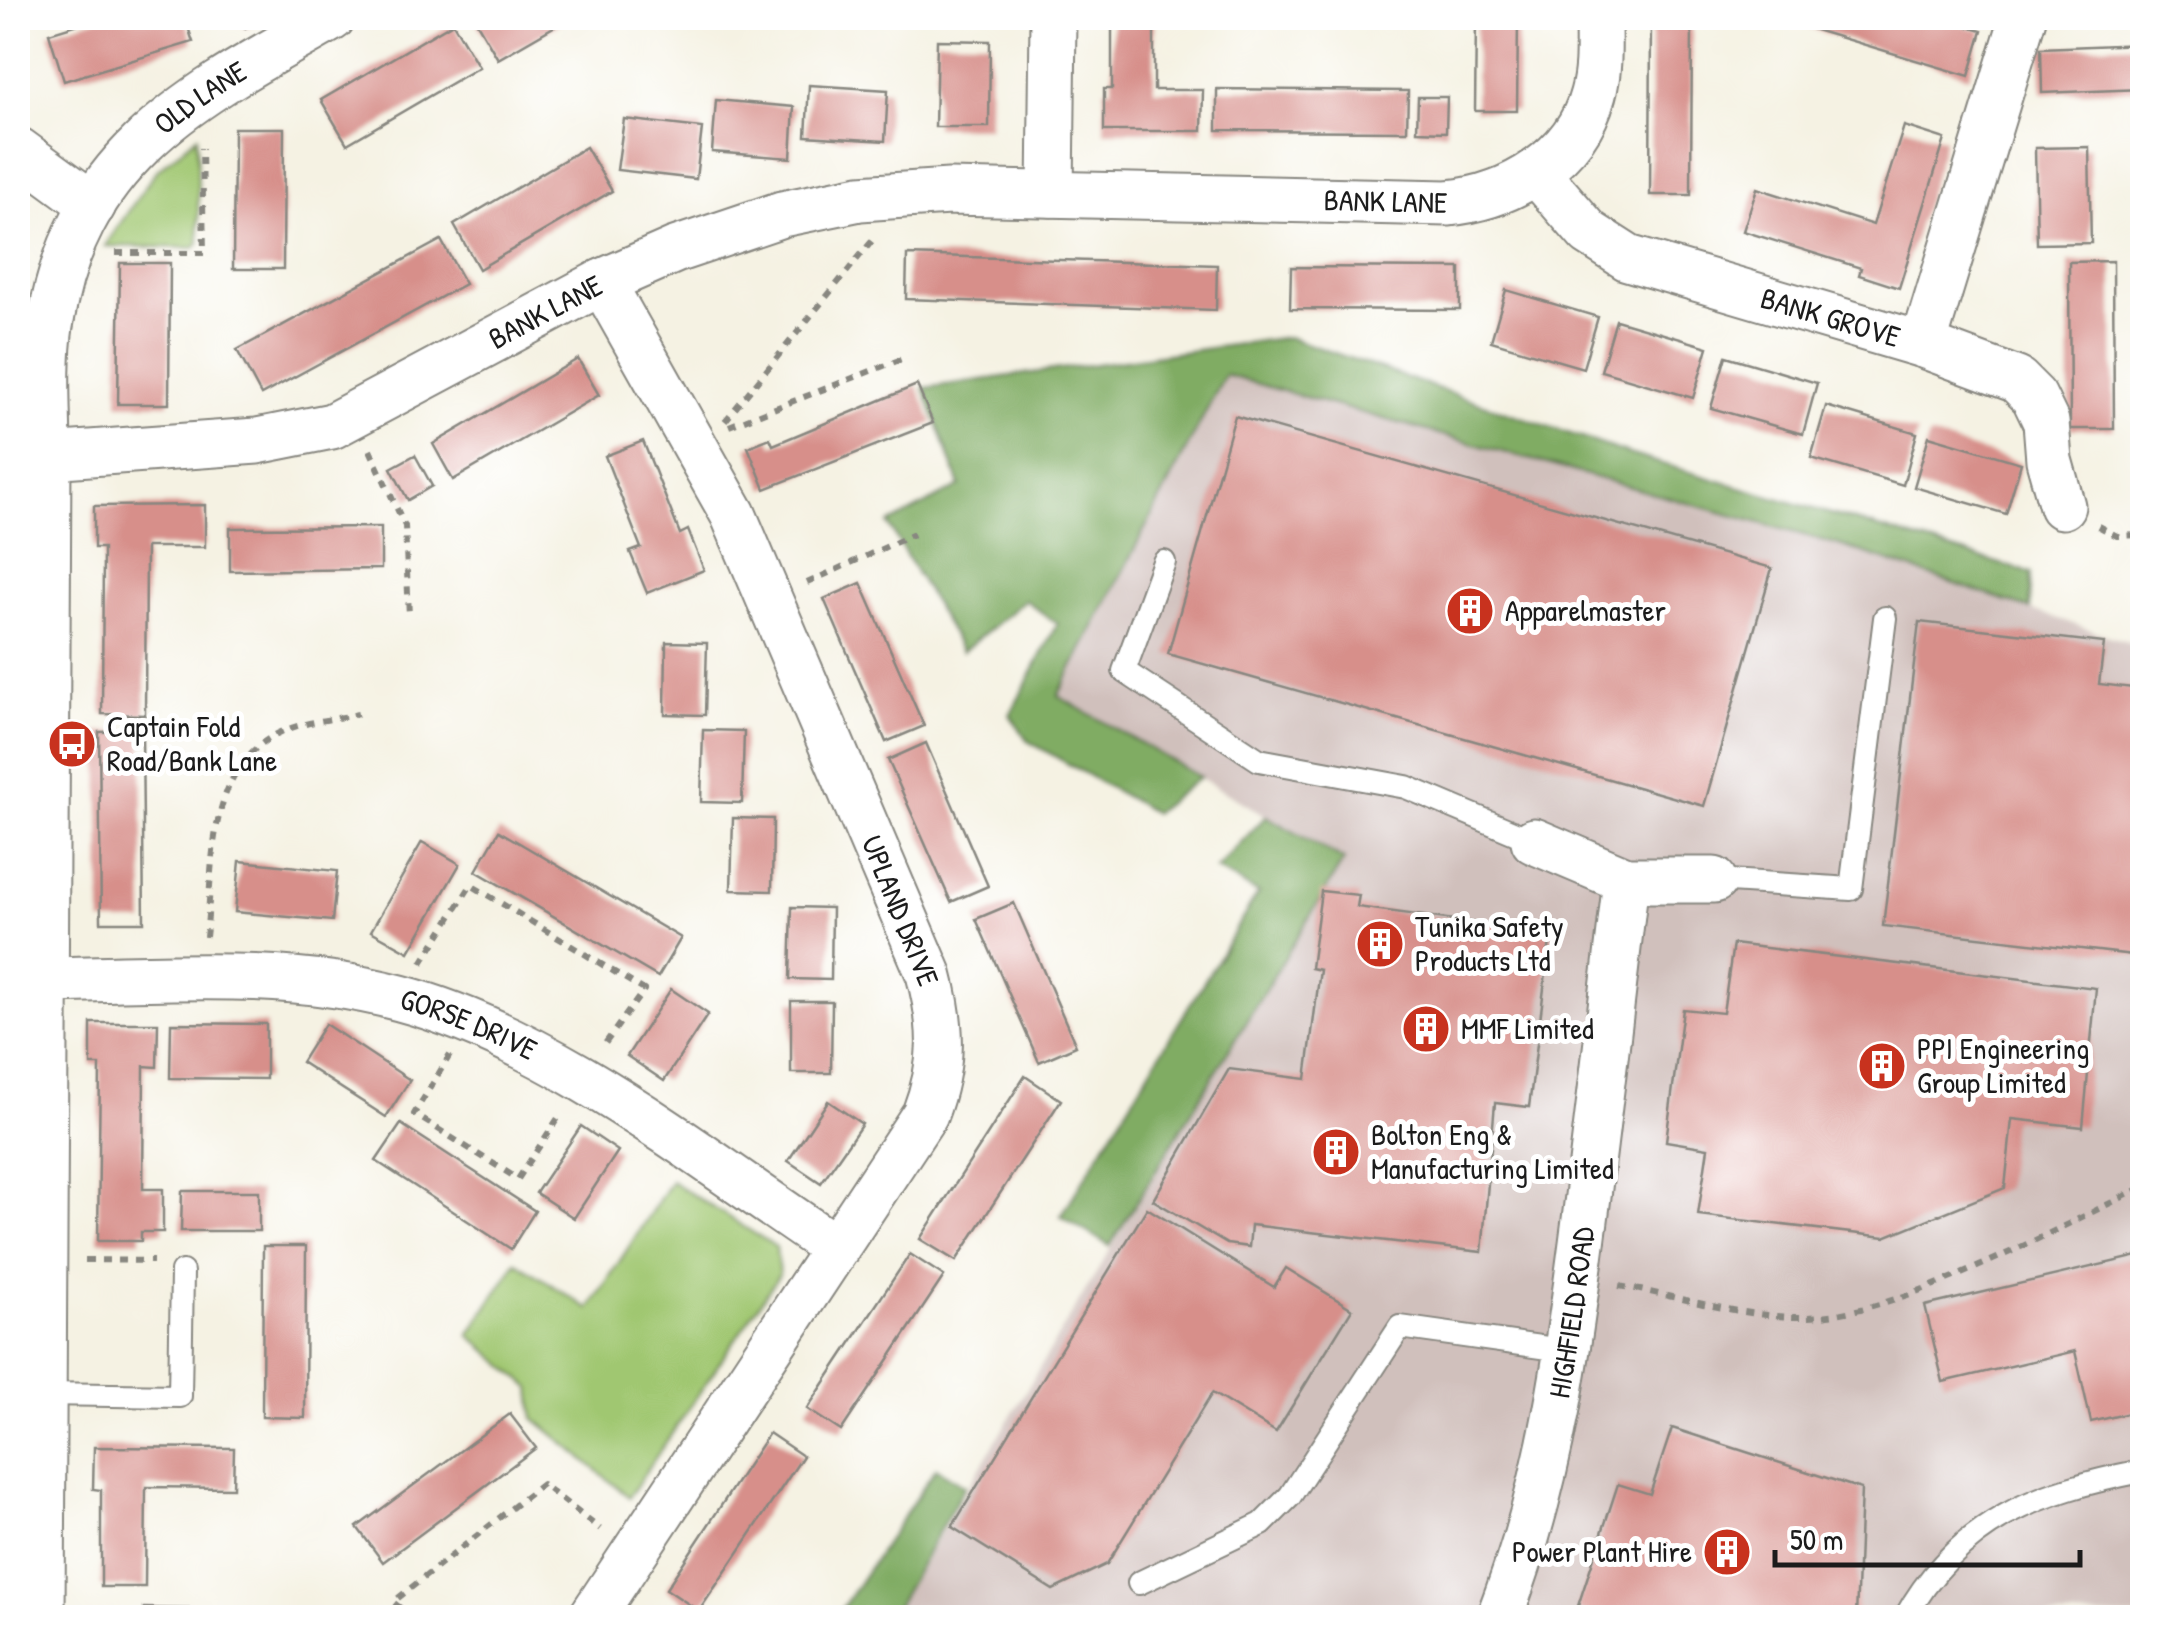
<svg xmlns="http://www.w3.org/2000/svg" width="2160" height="1635" viewBox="0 0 2160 1635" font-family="'Patrick Hand',sans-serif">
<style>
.industrial{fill:#d0c0bc}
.green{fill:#a0c771;stroke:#5e7246;stroke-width:2.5}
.forest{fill:#80ac63;stroke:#4e6440;stroke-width:2.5}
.building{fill:#d78f8a}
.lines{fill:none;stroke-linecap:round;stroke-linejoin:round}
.lane-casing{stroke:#888780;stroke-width:26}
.street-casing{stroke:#888780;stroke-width:49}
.path{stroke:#888780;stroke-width:6;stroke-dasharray:8 8;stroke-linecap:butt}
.lane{stroke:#fff;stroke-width:22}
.street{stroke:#fff;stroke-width:45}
.labels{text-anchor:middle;stroke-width:10;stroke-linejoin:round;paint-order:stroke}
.street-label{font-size:30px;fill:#1c1c1c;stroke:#fff}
.poi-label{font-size:30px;fill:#1c1c1c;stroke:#fff;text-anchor:start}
</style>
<rect width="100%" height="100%" fill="#fff"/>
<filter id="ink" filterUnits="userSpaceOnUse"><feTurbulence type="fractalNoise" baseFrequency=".01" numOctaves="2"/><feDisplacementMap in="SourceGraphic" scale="20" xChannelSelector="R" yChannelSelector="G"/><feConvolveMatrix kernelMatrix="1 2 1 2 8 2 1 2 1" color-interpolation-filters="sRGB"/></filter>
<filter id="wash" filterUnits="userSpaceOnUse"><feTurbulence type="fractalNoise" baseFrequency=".0048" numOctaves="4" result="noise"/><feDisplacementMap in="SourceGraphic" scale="40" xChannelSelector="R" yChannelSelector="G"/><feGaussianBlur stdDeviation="2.25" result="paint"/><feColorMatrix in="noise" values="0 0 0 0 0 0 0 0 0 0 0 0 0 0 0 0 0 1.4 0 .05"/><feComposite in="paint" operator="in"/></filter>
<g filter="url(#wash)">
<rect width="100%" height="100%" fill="#f5f2e3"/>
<polygon class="industrial" points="1225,374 1836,544 2142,647 2142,1617 890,1618 1343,860 1058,696"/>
<g class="green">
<polygon points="197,136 199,243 195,248 105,246 155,172"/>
<polygon points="671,1181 776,1247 779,1275 629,1497 534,1418 531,1388 469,1335 516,1262 589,1309"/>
</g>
<g class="forest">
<polygon points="1288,337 1629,454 2031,573 2030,609 1836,544 1225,375 1058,696 1200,777 1154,813 1028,741 1010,715 1057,624 1025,600 962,652 888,524 960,486 924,388"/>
<polygon points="1266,816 1344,860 1110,1246 1061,1216 1258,893 1216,869"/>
<polygon points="936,1468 965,1486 890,1617 836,1617"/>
</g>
<g id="blocks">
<g class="building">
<polygon points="98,18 185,18 193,42 64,81 49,33"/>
<polygon points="240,18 264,18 245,28"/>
<polygon points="474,18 569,18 498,59"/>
<polygon points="1112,18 1154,18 1154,90 1203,90 1202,131 1104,131 1104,89 1112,89"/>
<polygon points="1476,18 1518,18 1517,111 1475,111"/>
<polygon points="1651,18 1692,18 1691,195 1650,195"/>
<polygon points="1775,18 1937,18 1982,31 1969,76"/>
<polygon points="453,23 479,67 347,144 321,100"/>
<polygon points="937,40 990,41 989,127 935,127"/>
<polygon points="2142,44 2142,89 2042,93 2041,48"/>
<polygon points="809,85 888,90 885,141 806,136"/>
<polygon points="1217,89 1408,91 1407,131 1217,130"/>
<polygon points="1418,97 1447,97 1446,132 1417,131"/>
<polygon points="716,100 794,107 791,158 712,152"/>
<polygon points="624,119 702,128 696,179 617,170"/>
<polygon points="1904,126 1945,139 1899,288 1859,275 1861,268 1743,231 1757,188 1873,225"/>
<polygon points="234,128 284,128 283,269 233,269"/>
<polygon points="586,147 612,191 479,269 454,225"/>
<polygon points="2089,147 2091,243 2037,244 2035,148"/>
<polygon points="441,240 465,284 261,395 237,350"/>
<polygon points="907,255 1217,265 1216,310 906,299"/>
<polygon points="2113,261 2114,429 2070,429 2069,262"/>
<polygon points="120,263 170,263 169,404 118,404"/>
<polygon points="1291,267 1460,268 1460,310 1290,309"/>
<polygon points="1506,290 1598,317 1583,368 1491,341"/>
<polygon points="1616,320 1708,347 1693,398 1601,371"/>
<polygon points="1726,356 1817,383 1803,434 1711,408"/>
<polygon points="578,359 599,395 453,480 433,444"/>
<polygon points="917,385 933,423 765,489 748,447 770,438 773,445"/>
<polygon points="1826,406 1917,433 1903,485 1811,458"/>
<polygon points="1235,416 1772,568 1704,806 1168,654"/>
<polygon points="1929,436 2021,463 2006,514 1914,487"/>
<polygon points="643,441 680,534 688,530 704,570 647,593 630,552 641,548 605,456"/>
<polygon points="415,455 432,486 408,500 391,468"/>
<polygon points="205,505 205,547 146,547 145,715 102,714 103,548 94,548 94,506"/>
<polygon points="381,527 381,569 230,571 230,528"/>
<polygon points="861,583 924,726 886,742 824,599"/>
<polygon points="1919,622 2104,643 2099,684 2142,689 2142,956 1883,926"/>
<polygon points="666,642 707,643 705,715 665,714"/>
<polygon points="703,730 744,731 742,803 701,802"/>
<polygon points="142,731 144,922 101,922 99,732"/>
<polygon points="926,743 988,886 951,902 888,760"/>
<polygon points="733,818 773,819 772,891 731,890"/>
<polygon points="499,831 681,938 658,977 476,871"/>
<polygon points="422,842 460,864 409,952 371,931"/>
<polygon points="240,861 337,871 332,921 235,912"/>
<polygon points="1321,891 1359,895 1357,907 1551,933 1529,1107 1495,1103 1482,1252 1251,1225 1249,1247 1227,1244 1153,1200 1229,1069 1306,1079 1320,970 1311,968"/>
<polygon points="1014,903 1076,1046 1039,1062 976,919"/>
<polygon points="792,907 832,908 831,980 790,979"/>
<polygon points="1733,944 2096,988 2083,1127 2012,1119 2005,1188 1885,1237 1698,1215 1708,1148 1666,1141 1683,1009 1723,1013"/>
<polygon points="671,989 708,1014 664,1081 627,1056"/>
<polygon points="791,1001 832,1001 831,1073 791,1073"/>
<polygon points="91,1023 158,1023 157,1067 144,1066 143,1189 163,1189 163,1232 141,1232 141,1241 98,1241 100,1065 91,1065"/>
<polygon points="171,1023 266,1024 266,1079 170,1078"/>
<polygon points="325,1024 410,1080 386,1117 301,1062"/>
<polygon points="1025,1076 1061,1100 956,1261 920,1239"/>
<polygon points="828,1101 862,1124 821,1183 788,1161"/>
<polygon points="401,1124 535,1211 511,1249 376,1161"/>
<polygon points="581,1126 618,1151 574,1218 536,1193"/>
<polygon points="182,1191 259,1191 259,1231 181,1231"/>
<polygon points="1147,1208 1274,1287 1286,1268 1352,1309 1276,1432 1212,1393 1107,1564 1053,1590 952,1527"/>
<polygon points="263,1246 306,1246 305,1418 262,1417"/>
<polygon points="910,1254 944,1276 841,1431 807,1409"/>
<polygon points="2142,1255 2142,1410 2091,1422 2075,1351 1943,1382 1925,1306"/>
<polygon points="510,1414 536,1448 383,1562 357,1527"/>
<polygon points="1672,1428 1861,1489 1856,1618 1602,1618 1577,1609 1618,1484 1650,1494"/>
<polygon points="769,1433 803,1456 699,1611 666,1589"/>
<polygon points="94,1447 234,1448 233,1488 146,1487 145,1587 101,1587 101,1490 93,1489"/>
<polygon points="144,1608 196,1609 196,1618 144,1618"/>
</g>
</g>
</g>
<g filter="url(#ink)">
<use href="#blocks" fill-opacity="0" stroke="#888780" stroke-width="2.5"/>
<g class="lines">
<g class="lane-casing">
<g id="lane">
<polyline points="1164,562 1124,671 1259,760 1406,787 1534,841"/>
<polyline points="1714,880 1851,889 1885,618"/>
<polyline points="42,1394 180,1396 182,1272"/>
<polyline points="1139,1583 1262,1524 1290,1496 1400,1327 1569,1351"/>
<path d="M1905 1618C1959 1520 2040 1491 2142 1471"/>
</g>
</g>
<g class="street-casing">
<g id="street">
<polyline points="18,150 93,205"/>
<path id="s1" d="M1536 172 1589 233 1628 258 1923 345 2017 380 2034 397 2046 422 2049 460 2062 506"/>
<polyline points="1051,194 1053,18"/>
<polyline points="1923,345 2023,18"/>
<path id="s2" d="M48 456 257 441 332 426 602 282 675 250 782 214 860 198 949 192 1448 203C1510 197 1576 159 1593 94 1600 69 1598 43 1598 18"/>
<polyline points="1534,841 1626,880 1714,880"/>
<path id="s3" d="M45 980C163 978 285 967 400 998 554 1039 703 1160 834 1247"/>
<path id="s4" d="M42 1618 48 456C48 414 44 368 50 326 76 153 196 95 332 18"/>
<path d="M591 1618 925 1114C944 1064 943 1026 929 974L733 514 602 282"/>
<path id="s5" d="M1499 1618C1552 1481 1570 1341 1588 1196 1601 1091 1614 985 1626 880"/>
</g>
</g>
<g class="path">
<polyline points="116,253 204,253 202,148"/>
<polyline points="725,421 872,241"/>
<polyline points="729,426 907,357"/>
<polyline points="370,450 405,526 409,616"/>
<polyline points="2098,526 2117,536 2142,535"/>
<polyline points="807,583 914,534"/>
<path d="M206 937C214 867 205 773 275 735 298 722 332 720 358 714"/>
<polyline points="422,963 471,885 644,990 604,1045"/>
<polyline points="450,1055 414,1114 518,1179 560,1115"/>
<polyline points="85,1260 153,1261"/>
<path d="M1619 1286C1677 1296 1741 1317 1800 1317 1898 1318 2051 1230 2142 1188"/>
<polyline points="413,1618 393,1602 542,1484 600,1529"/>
</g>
<use href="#lane" class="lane"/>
<use href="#street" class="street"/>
</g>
</g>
<defs>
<g id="building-disc" transform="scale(2.5)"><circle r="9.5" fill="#c8321e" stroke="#fff"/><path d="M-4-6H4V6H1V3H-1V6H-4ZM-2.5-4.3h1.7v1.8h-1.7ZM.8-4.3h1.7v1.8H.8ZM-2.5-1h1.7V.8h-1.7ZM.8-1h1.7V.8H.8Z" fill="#fff"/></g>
<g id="bus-disc" transform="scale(2.5)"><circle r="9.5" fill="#c8321e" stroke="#fff"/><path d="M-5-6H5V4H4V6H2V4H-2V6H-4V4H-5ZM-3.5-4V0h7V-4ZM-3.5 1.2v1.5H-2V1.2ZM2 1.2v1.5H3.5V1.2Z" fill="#fff"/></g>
</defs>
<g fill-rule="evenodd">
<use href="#building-disc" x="1470" y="611"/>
<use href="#bus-disc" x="72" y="744"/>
<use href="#building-disc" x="1380" y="944"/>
<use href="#building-disc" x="1426" y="1029"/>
<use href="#building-disc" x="1882" y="1066"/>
<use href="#building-disc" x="1336" y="1152"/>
<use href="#building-disc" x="1727" y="1552"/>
</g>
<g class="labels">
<g class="street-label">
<text dy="10" stroke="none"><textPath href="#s4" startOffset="1575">OLD LANE</textPath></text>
<text dy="10" stroke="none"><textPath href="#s2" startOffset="1390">BANK LANE</textPath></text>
<text dy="10" stroke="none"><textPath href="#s2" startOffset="528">BANK LANE</textPath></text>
<text dy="10" stroke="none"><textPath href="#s1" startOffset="338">BANK GROVE</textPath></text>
<text transform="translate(900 911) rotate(68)" y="10">UPLAND DRIVE</text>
<text dy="10" stroke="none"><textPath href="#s3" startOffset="430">GORSE DRIVE</textPath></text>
<text dy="10" stroke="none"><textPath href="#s5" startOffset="315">HIGHFIELD ROAD</textPath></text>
</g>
<g class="poi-label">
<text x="1505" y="621">Apparelmaster</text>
<text x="107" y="737">Captain Fold<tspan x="107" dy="34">Road/Bank Lane</tspan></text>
<text x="1415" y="937">Tunika Safety<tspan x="1415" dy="34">Products Ltd</tspan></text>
<text x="1461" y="1039">MMF Limited</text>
<text x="1917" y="1059">PPI Engineering<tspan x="1917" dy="34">Group Limited</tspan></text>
<text x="1371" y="1145">Bolton Eng &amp;<tspan x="1371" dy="34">Manufacturing Limited</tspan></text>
<text x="1692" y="1562" text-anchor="end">Power Plant Hire</text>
</g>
</g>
<rect width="2160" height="1635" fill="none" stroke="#fff" stroke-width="60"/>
<path d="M1775 1550v15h305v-15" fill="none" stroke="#1c1c1c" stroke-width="5"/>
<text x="1790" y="1550" font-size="30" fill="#1c1c1c" stroke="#ffffff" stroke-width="8" paint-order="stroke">50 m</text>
</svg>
